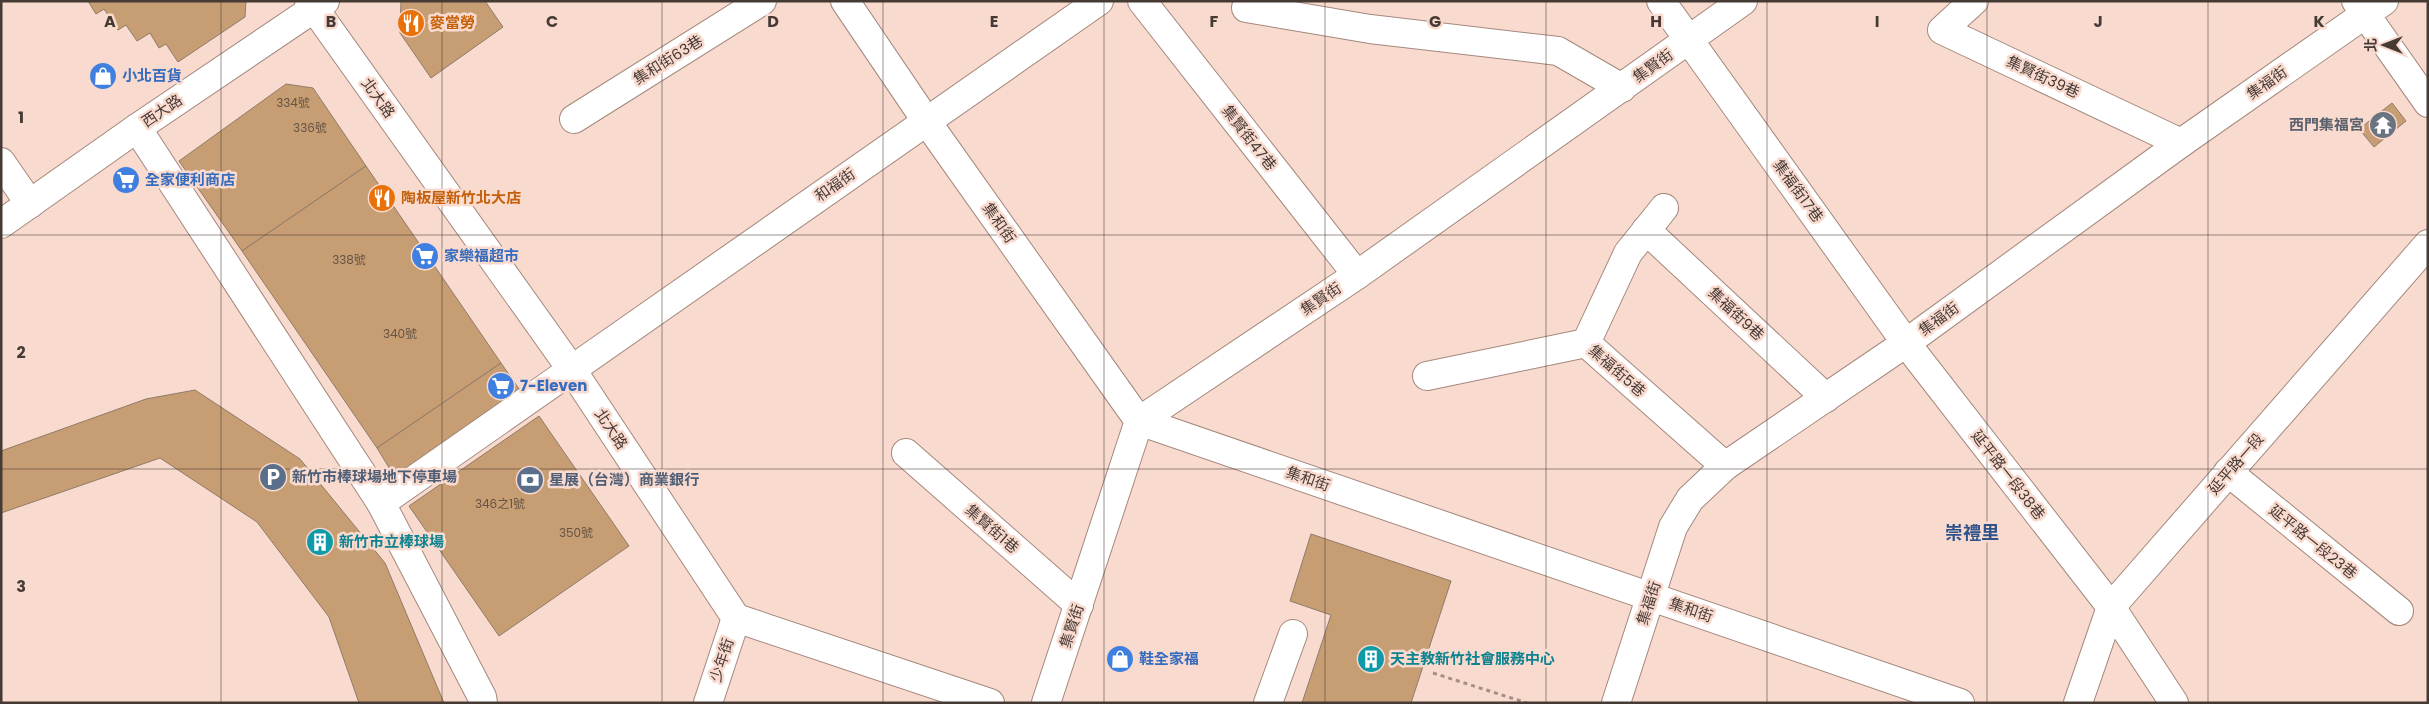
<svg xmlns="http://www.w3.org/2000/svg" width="2429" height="704" viewBox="0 0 2429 704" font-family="Poppins,'Noto Sans TC',sans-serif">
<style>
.building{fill:#c79e73;stroke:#8f7b68}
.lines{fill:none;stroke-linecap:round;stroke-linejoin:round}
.minor-casing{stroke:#a4887d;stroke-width:30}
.path{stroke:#a48e86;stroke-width:3;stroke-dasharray:4 4;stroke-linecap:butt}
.minor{stroke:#fff;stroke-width:28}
.grid{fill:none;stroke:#463a35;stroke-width:1;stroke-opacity:0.55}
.labels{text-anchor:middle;stroke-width:5;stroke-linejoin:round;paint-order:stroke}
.number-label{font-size:12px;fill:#665344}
.food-label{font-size:15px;font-weight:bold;fill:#c56008;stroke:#f9dacf;text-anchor:start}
.street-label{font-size:15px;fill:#463a35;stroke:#f9dacf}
.shop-label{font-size:15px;font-weight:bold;fill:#366cbe;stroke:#f9dacf;text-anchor:start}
.worship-label{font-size:15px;font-weight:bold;fill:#5b616d;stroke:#f9dacf;text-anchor:end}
.service-label{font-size:15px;font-weight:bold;fill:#4e5e75;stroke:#f9dacf;text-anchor:start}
.culture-label{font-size:15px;font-weight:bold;fill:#0d838f;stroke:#f9dacf;text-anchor:start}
.quarter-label{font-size:18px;font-weight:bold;fill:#2d5289;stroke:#f9dacf}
.grid-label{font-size:16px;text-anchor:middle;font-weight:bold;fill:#463a35;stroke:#f9dacf;stroke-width:5;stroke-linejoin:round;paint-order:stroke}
</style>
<rect width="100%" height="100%" fill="#f9dacf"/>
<g class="building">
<polygon points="88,1 246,1 245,17 178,62 166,44 159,48 150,33 137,41 126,25 118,30 104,9 96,14"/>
<polygon points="401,1 485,1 503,27 431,78 400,33"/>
<polygon points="286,84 313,88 366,166 242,251 179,161"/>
<polygon points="2392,103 2406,121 2374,147 2359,129"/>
<polygon points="366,166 501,363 377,448 242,251"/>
<polygon points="501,363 521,392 396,479 377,448"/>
<polygon points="195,390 300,459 385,563 444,703 359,703 329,617 257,522 160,458 1,513 1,451 146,399"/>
<polygon points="539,416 629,546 499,636 409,506"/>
<polygon points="1311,534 1451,581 1411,703 1302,703 1331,615 1290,601"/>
</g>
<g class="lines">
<g class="minor-casing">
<g id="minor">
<polyline points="309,1 572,370 736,618 990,703"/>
<polyline points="845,1 927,122 1139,421 1960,703"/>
<polyline points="1142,1 1357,275"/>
<polyline points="1661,1 1906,343 2111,607 2174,703"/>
<polyline points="1974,1 1942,30 2181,143"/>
<polyline points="2356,1 2428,103"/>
<polyline points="1246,8 1370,29 1558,51 1622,88"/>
<polyline points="574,119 762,1"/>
<polyline points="137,128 381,503 482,697 483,703"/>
<polyline points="1,162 30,204"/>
<polyline points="1,224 137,128 325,1"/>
<polyline points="1646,230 1826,398"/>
<polyline points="1586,343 1628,253 1664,208"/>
<polyline points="1427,376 1586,343 1725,466"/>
<polyline points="906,453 1079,605"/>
<polyline points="2228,472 2399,611"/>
<polyline points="381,503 1099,1"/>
<polyline points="708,703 736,618"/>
<polyline points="1046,703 1139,421 1357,275 1743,1"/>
<polyline points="1268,703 1293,634"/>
<polyline points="1616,703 1673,527 1690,499 1725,466 1906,343 2181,143 2384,1"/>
<polyline points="2078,703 2111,607 2428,244"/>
</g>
</g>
<polyline class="path" points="1433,673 1527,703"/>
<use href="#minor" class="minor"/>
</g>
<path class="grid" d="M221 1V703M442 1V703M662 1V703M883 1V703M1104 1V703M1325 1V703M1546 1V703M1767 1V703M1987 1V703M2208 1V703M1 235H2428M1 469H2428"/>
<defs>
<g id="restaurant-disc" transform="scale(1.4375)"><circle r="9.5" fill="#e8710a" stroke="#f9dacf"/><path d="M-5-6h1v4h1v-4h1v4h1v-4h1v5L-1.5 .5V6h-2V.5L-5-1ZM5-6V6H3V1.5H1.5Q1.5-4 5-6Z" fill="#fff"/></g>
<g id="shop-disc" transform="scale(1.4375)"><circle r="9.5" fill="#3f7fe0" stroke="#f9dacf"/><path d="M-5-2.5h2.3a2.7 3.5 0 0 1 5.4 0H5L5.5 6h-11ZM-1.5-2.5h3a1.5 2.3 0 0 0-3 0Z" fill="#fff"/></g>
<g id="temple-disc" transform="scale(1.4375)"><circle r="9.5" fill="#6b7280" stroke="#f9dacf"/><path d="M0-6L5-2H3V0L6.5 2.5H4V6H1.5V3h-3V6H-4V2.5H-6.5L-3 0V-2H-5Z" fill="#fff"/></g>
<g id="supermarket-disc" transform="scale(1.4375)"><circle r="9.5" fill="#3f7fe0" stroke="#f9dacf"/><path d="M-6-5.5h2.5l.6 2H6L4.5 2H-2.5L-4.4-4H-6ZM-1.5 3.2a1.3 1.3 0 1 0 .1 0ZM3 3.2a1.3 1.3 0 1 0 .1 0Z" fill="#fff"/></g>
<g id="parking-disc" transform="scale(1.4375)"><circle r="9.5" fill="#5c6f8a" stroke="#f9dacf"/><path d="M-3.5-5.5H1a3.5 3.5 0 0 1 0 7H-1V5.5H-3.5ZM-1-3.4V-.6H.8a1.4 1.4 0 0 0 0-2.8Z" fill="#fff"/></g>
<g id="bank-disc" transform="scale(1.4375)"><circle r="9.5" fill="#5c6f8a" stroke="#f9dacf"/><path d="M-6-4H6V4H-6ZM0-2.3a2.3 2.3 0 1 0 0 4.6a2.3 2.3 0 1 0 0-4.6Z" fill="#fff"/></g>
<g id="building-disc" transform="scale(1.4375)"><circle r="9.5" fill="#0f9aa8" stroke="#f9dacf"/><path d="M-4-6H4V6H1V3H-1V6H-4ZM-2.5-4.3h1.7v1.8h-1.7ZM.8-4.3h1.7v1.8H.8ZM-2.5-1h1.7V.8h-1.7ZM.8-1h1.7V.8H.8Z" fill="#fff"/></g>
</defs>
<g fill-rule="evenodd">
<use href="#restaurant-disc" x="411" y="23"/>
<use href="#shop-disc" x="103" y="76"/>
<use href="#temple-disc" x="2383" y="125"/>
<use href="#supermarket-disc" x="126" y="180"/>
<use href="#restaurant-disc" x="382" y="198"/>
<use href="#supermarket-disc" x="425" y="256"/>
<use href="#supermarket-disc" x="501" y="386"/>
<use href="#parking-disc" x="273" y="477"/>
<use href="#bank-disc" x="530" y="480"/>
<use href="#building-disc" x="320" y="542"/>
<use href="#shop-disc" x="1120" y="659"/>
<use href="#building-disc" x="1371" y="659"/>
</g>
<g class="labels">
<g class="number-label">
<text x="293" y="107">334號</text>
<text x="310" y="132">336號</text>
<text x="349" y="264">338號</text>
<text x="400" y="338">340號</text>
<text x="500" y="508">346之1號</text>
<text x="576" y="537">350號</text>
</g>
<g class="food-label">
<text x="430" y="28">麥當勞</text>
<text x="401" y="203">陶板屋新竹北大店</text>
</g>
<g class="street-label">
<text transform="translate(668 60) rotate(-32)" y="5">集和街63巷</text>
<text transform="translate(1653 66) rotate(-36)" y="5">集賢街</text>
<text transform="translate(2043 77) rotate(25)" y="5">集賢街39巷</text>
<text transform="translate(2267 83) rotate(-35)" y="5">集福街</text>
<text transform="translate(378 98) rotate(54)" y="5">北大路</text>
<text transform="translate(162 111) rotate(-34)" y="5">西大路</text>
<text transform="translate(1249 138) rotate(52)" y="5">集賢街47巷</text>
<text transform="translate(835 185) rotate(-35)" y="5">和福街</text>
<text transform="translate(1798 191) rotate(54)" y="5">集福街17巷</text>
<text transform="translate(999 223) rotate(55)" y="5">集和街</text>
<text transform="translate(1321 299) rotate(-34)" y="5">集賢街</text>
<text transform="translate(1736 314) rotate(43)" y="5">集福街9巷</text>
<text transform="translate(1939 319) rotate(-36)" y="5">集福街</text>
<text transform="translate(1617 371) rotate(41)" y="5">集福街5巷</text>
<text transform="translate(611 429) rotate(56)" y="5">北大路</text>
<text transform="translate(2236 464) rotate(-49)" y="5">延平路一段</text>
<text transform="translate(2008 475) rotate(52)" y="5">延平路一段38巷</text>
<text transform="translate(1308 479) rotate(19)" y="5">集和街</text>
<text transform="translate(992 529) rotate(41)" y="5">集賢街1巷</text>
<text transform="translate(2313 542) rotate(39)" y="5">延平路一段23巷</text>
<text transform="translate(1649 603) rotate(-72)" y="5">集福街</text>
<text transform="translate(1691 610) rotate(19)" y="5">集和街</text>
<text transform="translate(1072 626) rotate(-72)" y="5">集賢街</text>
<text transform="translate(722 660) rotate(-72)" y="5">少年街</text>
</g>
<g class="shop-label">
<text x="122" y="81">小北百貨</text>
<text x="145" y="185">全家便利商店</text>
<text x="444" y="261">家樂福超市</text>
<text x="520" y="391">7-Eleven</text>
<text x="1139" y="664">鞋全家福</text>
</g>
<g class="worship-label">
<text x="2364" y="130">西門集福宮</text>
</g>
<g class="service-label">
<text x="292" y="482">新竹市棒球場地下停車場</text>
<text x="549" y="485">星展（台灣）商業銀行</text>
</g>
<g class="culture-label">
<text x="339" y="547">新竹市立棒球場</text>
<text x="1390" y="664">天主教新竹社會服務中心</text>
</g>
<g class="quarter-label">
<text x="1972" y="539">崇禮里</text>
</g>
</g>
<g class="grid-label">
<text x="110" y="27">A</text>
<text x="331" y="27">B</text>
<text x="552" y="27">C</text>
<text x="773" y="27">D</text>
<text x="994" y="27">E</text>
<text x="1214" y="27">F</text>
<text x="1435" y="27">G</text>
<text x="1656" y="27">H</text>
<text x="1877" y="27">I</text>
<text x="2098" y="27">J</text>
<text x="2319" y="27">K</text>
<text x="21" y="123">1</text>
<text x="21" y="358">2</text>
<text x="21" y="592">3</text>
</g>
<rect width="2429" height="704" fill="none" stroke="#463a35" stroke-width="5"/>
<g transform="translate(2384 45) rotate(270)" stroke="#f9dacf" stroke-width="4" paint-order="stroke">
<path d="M0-4L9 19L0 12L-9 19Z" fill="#463a35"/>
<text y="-8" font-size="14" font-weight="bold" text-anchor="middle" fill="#463a35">北</text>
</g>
</svg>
